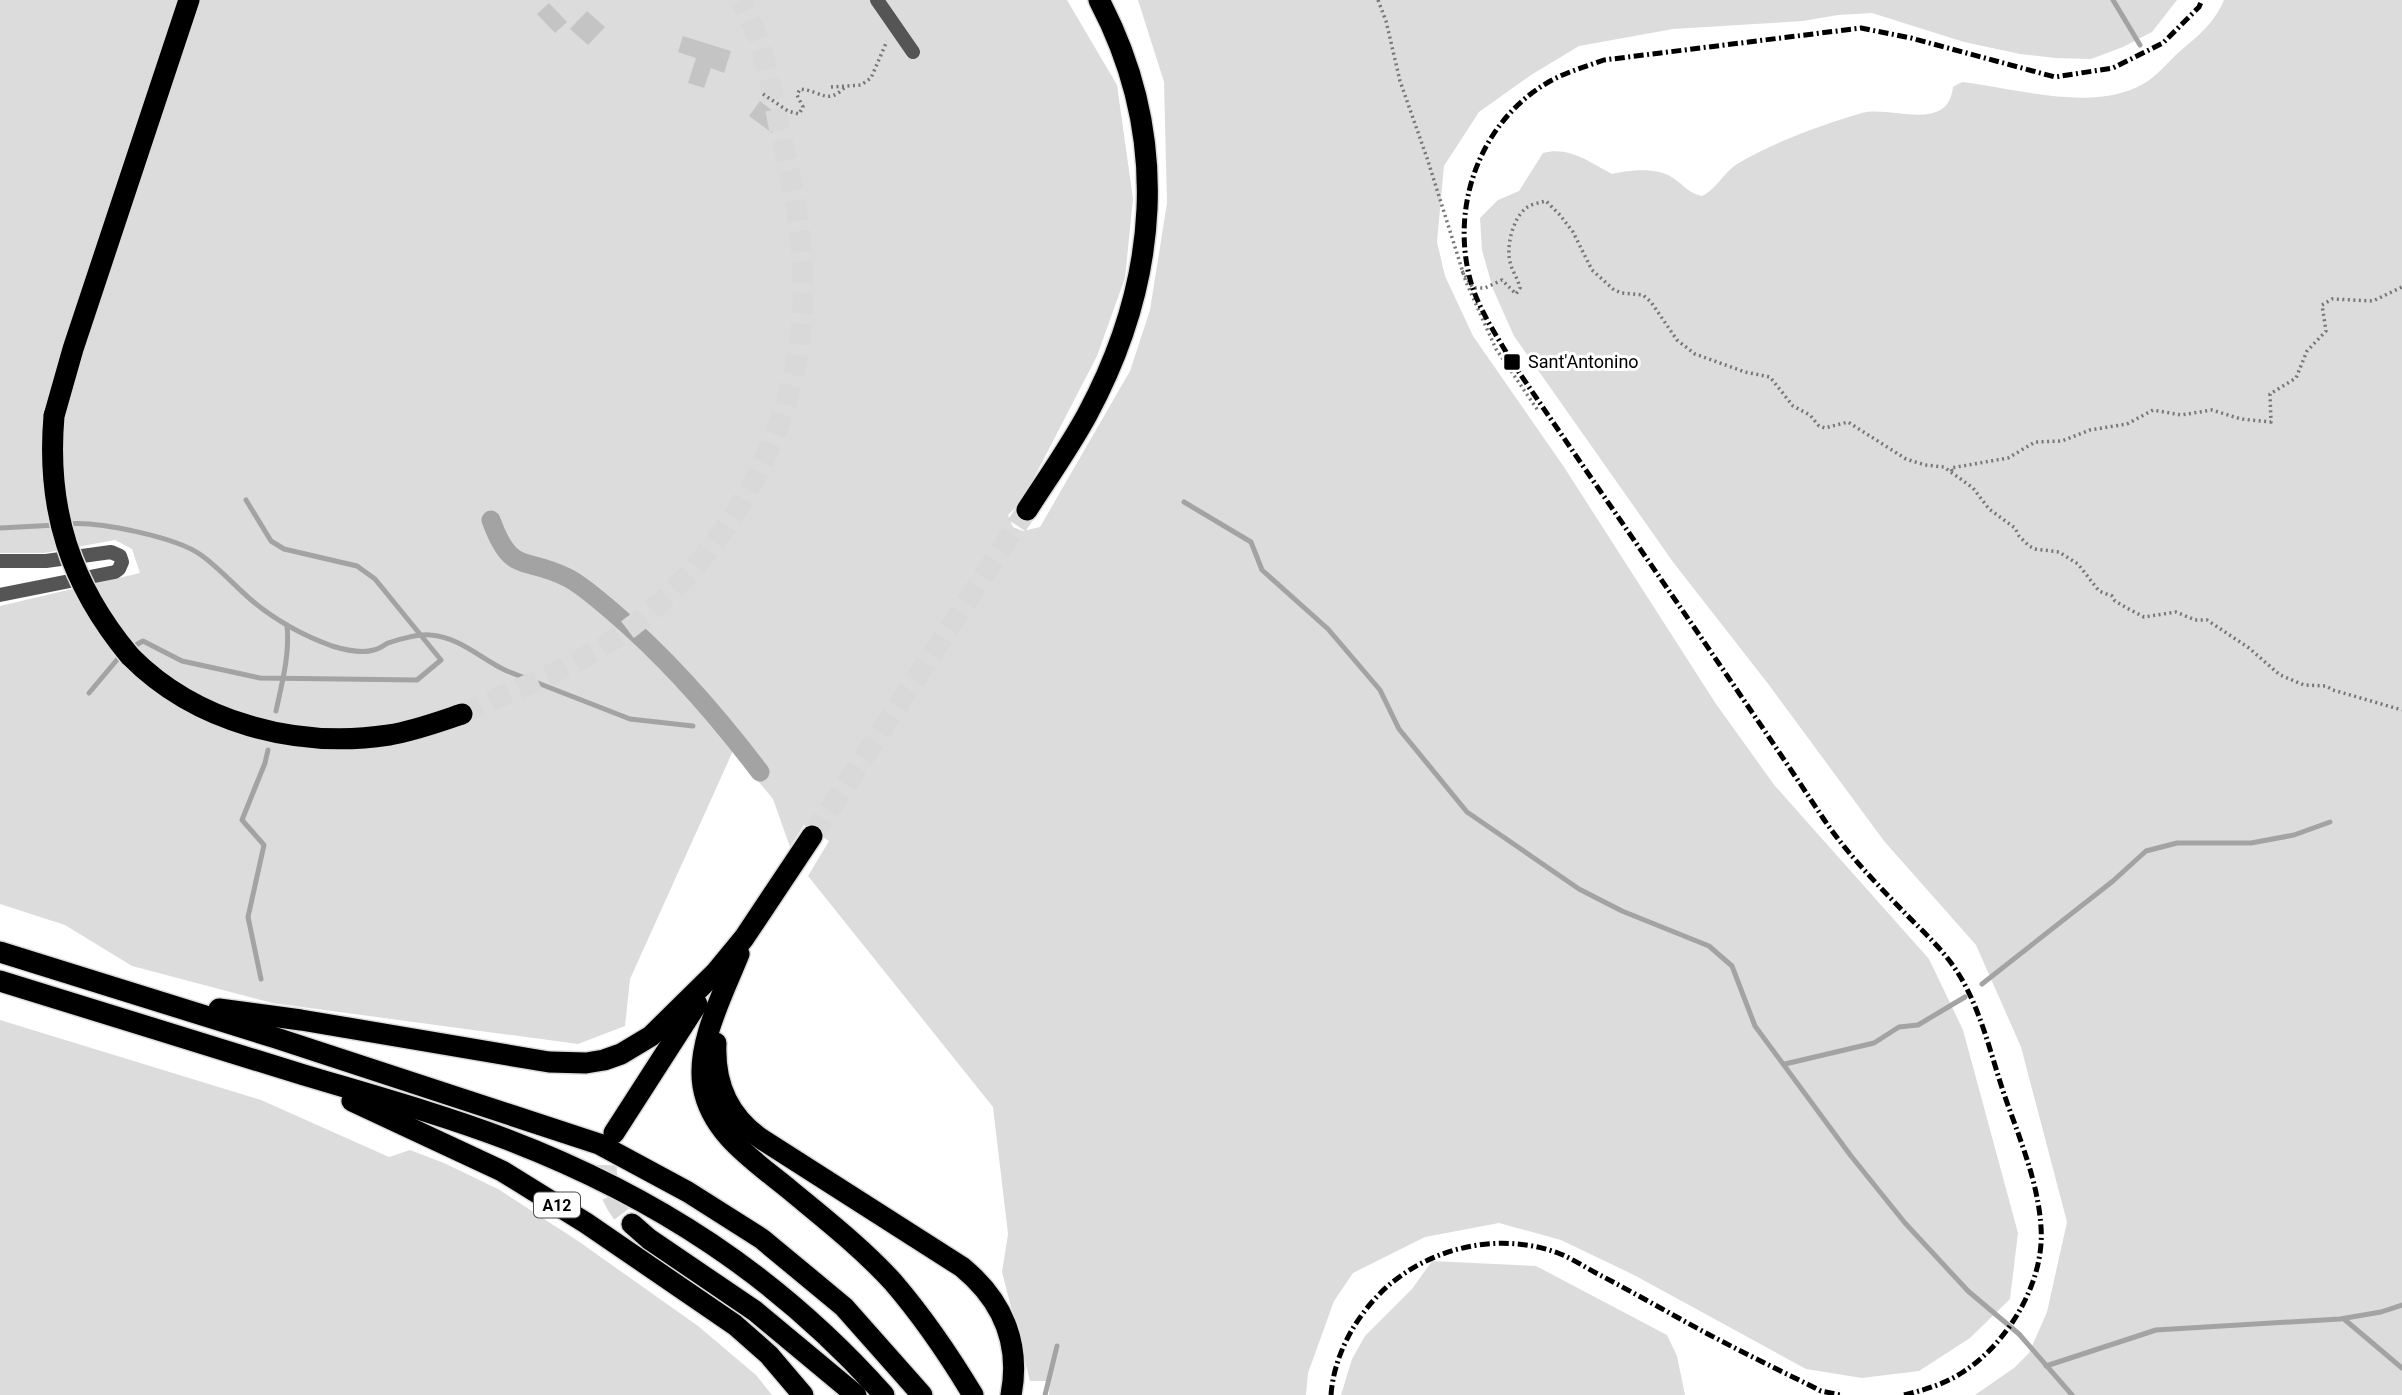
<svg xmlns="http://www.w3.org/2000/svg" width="2402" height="1395" viewBox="0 0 2402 1395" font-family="Roboto,sans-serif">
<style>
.green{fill:#dcdcdc}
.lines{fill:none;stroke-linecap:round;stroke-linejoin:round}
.stream{stroke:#a3a3a3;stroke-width:5}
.canal{stroke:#a3a3a3;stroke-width:19}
.building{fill:#c4c4c4}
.motorway-tunnel{stroke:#d9d9d9;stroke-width:21;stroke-dasharray:21 10;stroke-linecap:butt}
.motorway-casing{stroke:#dbdbdb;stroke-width:24}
.path{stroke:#777;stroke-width:3.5;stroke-dasharray:2 3.5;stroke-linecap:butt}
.minor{stroke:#555;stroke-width:14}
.motorway{stroke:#000;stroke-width:21}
.rail{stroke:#000;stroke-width:5;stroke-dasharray:10 3.5 2 3.5;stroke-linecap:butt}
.motorway-bridge-casing{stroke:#dbdbdb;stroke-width:24;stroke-linecap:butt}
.motorway-bridge{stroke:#000;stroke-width:21}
.poi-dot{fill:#000;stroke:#fff;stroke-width:2.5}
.labels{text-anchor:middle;stroke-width:6;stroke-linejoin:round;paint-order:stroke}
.shield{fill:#fff;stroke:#4c4c4c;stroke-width:2}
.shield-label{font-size:16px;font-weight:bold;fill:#000}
.poi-label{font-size:18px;fill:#000;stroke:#fff;text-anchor:start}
</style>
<rect width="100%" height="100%" fill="#fff"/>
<g class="green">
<polygon points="0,0 1067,0 1117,85 1133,199 1125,278 1097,356 1022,501 1008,515 1013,527 1023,531 1040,527 1130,371 1150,310 1167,203 1164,82 1138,0 2177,0 2152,32 2123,47 2091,59 2055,58 2020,54 1964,42 1872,13 1838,15 1803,21 1673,29 1579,46 1531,75 1479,112 1444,166 1437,242 1445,276 1473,336 1564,467 1716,704 1775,786 1929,959 1963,1030 2018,1233 2010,1299 1970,1338 1919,1371 1862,1378 1806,1369 1634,1275 1561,1240 1499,1223 1425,1237 1353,1273 1334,1301 1308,1373 1306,1395 1049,1395 1050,1381 1030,1381 1002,1272 1008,1234 993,1107 808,876 829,841 804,825 790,847 773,799 733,751 630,979 625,1026 578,1044 272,1003 132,966 65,925 0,904 0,606 140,573 132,549 115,540 44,553 0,553"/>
<path d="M2224 0H2402V1395H1975L2014 1368 2029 1353 2047 1312 2067 1222 2021 1047 1976 945 1884 841 1769 685 1673 562 1514 336 1493 289 1482 250 1480 218 1498 200 1519 191 1543 153C1569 146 1589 162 1612 174 1629 170 1658 167 1673 178 1684 185 1688 193 1702 196 1717 189 1723 173 1737 164 1776 141 1819 126 1862 113 1891 105 1948 134 1953 87L1962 82C2015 88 2093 113 2143 84 2156 77 2168 62 2179 52 2199 35 2213 25 2224 0Z"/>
<polygon points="0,1020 261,1100 389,1157 410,1150 444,1163 498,1189 578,1241 698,1326 756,1375 772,1395 0,1395"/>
<polygon points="1432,1261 1536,1266 1667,1335 1677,1356 1685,1395 1341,1395 1352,1359 1365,1336 1412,1289"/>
</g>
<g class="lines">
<g class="stream">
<polyline points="2113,0 2140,45"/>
<polyline points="1184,502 1251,542 1262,570 1328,629 1380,690 1399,729 1467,812 1579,889 1622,911 1709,946 1732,966 1755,1026 1851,1156 1905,1223 1968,1291 2019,1334 2072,1395"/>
<path d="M67 524C98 521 176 537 201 555 218 567 233 584 249 598 273 619 302 635 332 646 345 650 361 654 374 650 379 649 384 645 388 643 399 639 419 634 430 635 460 637 481 659 507 671L630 719 693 726"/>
<polyline points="0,528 57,525"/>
<polyline points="129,649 143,641 182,661 260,678 417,680 441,660 375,579 357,566 284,549 271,541 246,500"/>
<polyline points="89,693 121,655"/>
<path d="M276 711C282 683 290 654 287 625"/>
<polyline points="261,979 248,917 264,845 242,820 265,763 268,750"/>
<polyline points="1982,984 2113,881 2146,851 2177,843 2251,843 2294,835 2330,822"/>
<polyline points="1785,1064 1874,1043 1899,1027 1918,1025 1965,997"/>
<polyline points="2344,1319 2402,1368"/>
<polyline points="2046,1366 2156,1330 2340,1319 2381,1312 2402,1305"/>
<polyline points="1045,1395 1057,1346"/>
</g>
<path class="canal" d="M491 520C511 575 523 556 566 577 583 585 598 600 613 612 668 659 716 714 760 772"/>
</g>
<g class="building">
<polygon points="549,3 567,22 555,33 537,14"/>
<polygon points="587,11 605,27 588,45 570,29"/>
<polygon points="683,36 731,51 724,73 711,68 704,88 688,83 696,58 678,52"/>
<polygon points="760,101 783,119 772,133 749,116"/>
</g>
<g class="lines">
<g class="motorway-tunnel">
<path d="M462 714C519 688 581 665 631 627 742 542 814 398 802 257 799 215 790 172 780 131 774 102 769 72 760 44 755 29 747 14 741 0"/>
<polyline points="812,836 1027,510"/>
<path d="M613 1135C599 1168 607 1199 632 1224"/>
</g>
<g class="motorway-casing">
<g id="motorway">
<polyline points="54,416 73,349 189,0"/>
<path d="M1027 510C1047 479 1069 448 1087 415 1159 281 1171 137 1099 0"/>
<path d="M130 656C196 723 297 749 389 735 414 731 438 722 462 714"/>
<polyline points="0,952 276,1038 599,1144 688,1192 762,1239 844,1307 922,1395"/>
<path d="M739 954C724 992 696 1044 703 1086 711 1134 755 1161 790 1190 825 1219 862 1248 893 1282 923 1317 949 1355 973 1395"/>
<path d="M0 981C101 1012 203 1044 304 1075 371 1095 440 1114 506 1139 655 1196 778 1276 884 1395"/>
<polyline points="219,1009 301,1020 549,1062 586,1063 604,1060 621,1054 651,1036 716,972 744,938 812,836"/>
<path d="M716 1043C714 1084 728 1117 763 1140L962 1267C1002 1300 1021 1343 1011 1395"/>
<polyline points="352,1101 502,1171 586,1223 735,1325 769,1355 803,1395"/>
<polyline points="614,1133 697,1004"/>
<polyline points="632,1224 649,1239 755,1311 856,1395"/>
</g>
</g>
<g class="path">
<polyline points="1378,0 1386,21 1400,81 1427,158 1466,282 1496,349 1539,412"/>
<polyline points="831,87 861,85 871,78 887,41"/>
<path d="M763 94 788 111 799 114 803 107 797 95 800 89C822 91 827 106 846 86"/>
<path d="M1462 271 1473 288H1485L1502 280 1516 294 1520 288C1518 279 1512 271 1510 262 1506 246 1513 219 1525 209 1530 204 1539 203 1546 201L1560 215 1573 232 1592 270 1613 289 1621 293 1643 295 1651 302 1677 340 1695 354 1745 372 1770 377 1793 406 1810 415 1819 426 1825 428 1848 422 1906 459 1925 465 1944 467 1973 488 1989 509 2015 528 2019 536 2029 546 2035 549 2059 552 2078 564 2099 591 2112 596 2115 601 2127 608 2144 617 2176 612 2195 620H2207L2249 648 2280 675 2304 685 2326 686 2333 690 2402 710"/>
<polyline points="1952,471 1951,468 2008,458 2035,442 2062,441 2090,430 2127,424 2153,410 2181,415 2212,410 2241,419 2271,422 2270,394 2296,378 2307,351 2326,331 2322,305 2332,299 2373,301 2402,287"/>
</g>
<g class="minor">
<polyline points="877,0 913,52"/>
<polyline points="0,561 46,561 111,552 120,556 122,562 119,569 115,572 0,595"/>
</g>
<use href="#motorway" class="motorway"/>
<g class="rail">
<path d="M1331 1395C1334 1353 1358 1312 1389 1285 1435 1246 1501 1232 1558 1253 1571 1258 1583 1266 1596 1273 1625 1288 1655 1305 1684 1321 1729 1346 1775 1368 1821 1391L1840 1395"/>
<path d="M1904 1395C1924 1390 1945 1384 1963 1372 2008 1343 2045 1282 2041 1227 2038 1181 2019 1137 2004 1094 1990 1052 1980 1006 1956 970 1941 947 1920 929 1901 909 1873 880 1845 851 1823 818 1721 664 1615 514 1512 362 1498 338 1481 313 1472 286 1448 208 1480 118 1554 79 1570 71 1587 66 1604 60L1861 28 1911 38 2055 77 2113 68 2163 43 2199 7 2202 0"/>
</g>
<g class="motorway-bridge-casing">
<path id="motorway-bridge" d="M54 416C46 509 70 584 130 656"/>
</g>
<use href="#motorway-bridge" class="motorway-bridge"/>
</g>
<rect class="poi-dot" x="1503" y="353" width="18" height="18" rx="3.5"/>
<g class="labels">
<rect class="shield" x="534" y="1192.5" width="46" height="25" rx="5"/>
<g class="shield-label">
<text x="557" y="1211">A12</text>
</g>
<g class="poi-label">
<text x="1528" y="368">Sant'Antonino</text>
</g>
</g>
</svg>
